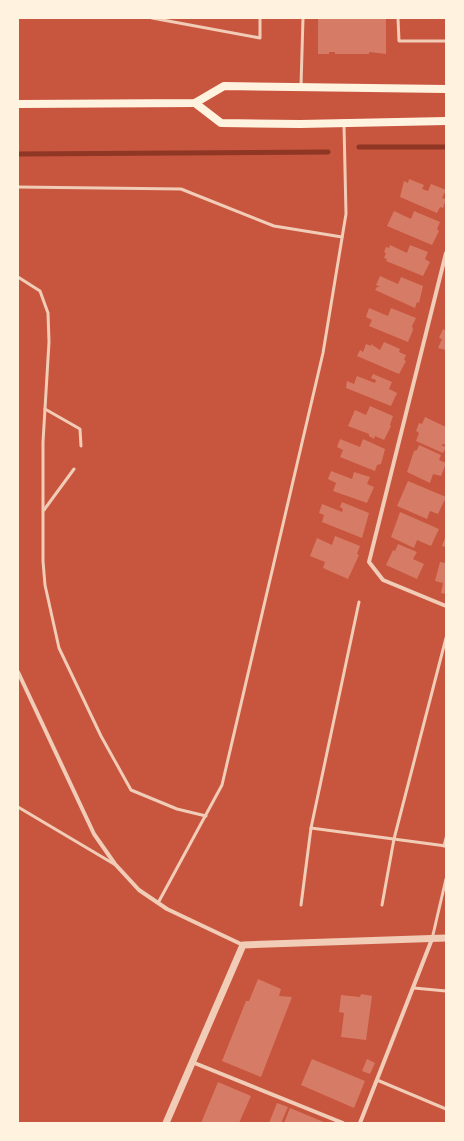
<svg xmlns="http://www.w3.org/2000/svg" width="464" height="1141" viewBox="0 0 464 1141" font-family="'DM Sans',sans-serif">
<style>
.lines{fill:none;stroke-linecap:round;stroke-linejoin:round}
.stream{stroke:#8f3625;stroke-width:5}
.building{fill:#d67c66}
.service{stroke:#f1ccb7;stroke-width:3}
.minor{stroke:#f1ccb7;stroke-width:4}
.tertiary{stroke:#f1ccb7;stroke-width:7}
.secondary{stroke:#fff3e0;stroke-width:8}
</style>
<rect width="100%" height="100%" fill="#c8553d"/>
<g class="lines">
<g class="stream">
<polyline points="359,147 446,147"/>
<polyline points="18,154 328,152"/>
</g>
</g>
<g class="building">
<polygon points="318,18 386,18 386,54 369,52 369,54 335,54 335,52 329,52 329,54 318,54"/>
<polygon points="409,179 424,185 422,189 428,191 431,184 446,190 442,198 446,199 443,208 440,207 437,213 400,197 404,181 408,183"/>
<polygon points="394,211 411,219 414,211 440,222 437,229 439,231 432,245 387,226"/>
<polygon points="390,245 407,253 410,245 428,252 425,259 430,262 423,276 386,261 387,259 384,258 386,253 384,252 386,247 389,248"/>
<polygon points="380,276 398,284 401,277 423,286 419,303 417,302 415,308 375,290 377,287 380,287 376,285"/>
<polygon points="369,308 388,316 391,308 416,318 412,326 413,330 408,342 369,326 372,320 366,317"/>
<polygon points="443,329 446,331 446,350 438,348 442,339 439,338"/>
<polygon points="384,342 400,349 399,352 406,355 404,360 406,361 399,374 357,356 360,350 363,352 366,344 371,346 371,344 380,350"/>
<polygon points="373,374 392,382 389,389 397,393 391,406 346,388 347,381 354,384 357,376 375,383 376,380 371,378"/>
<polygon points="370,406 393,416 390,425 391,426 384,440 375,436 374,439 369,436 369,434 348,426 355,410 366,415"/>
<polygon points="425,417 446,427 446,445 443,444 441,445 446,447 443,453 416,441 419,433 416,431 419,423 422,424"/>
<polygon points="340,439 360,447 363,439 385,449 381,464 377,465 375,471 340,457 343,450 337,447"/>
<polygon points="419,445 441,455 439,460 446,463 441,476 433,474 430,483 407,472 414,451 417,450"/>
<polygon points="331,471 352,479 354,472 370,477 367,484 374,487 367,503 333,491 336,483 328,479"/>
<polygon points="408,481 446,497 438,514 430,511 427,519 397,506"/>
<polygon points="342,502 369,513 362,538 322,522 324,515 319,513 322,504 342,512 343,509 340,507"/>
<polygon points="400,512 439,529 431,546 417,540 414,548 391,537"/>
<polygon points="446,535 446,547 442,546"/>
<polygon points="335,536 360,546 357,554 359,555 348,579 323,568 325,562 310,556 317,538 332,545"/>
<polygon points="398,544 417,552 413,559 424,564 417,579 386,565 393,550 395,551"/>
<polygon points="440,562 446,563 446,594 441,593 443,583 435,581"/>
<polygon points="258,979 281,989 279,996 292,997 261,1077 222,1061 246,1001 249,1001"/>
<polygon points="361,994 372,996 366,1040 341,1037 344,1013 339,1012 341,995 360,997"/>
<polygon points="312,1059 365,1081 354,1108 301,1085"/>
<polygon points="367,1059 375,1063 370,1074 362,1071"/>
<polygon points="218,1082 251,1096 239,1123 201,1123"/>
<polygon points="277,1103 288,1107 281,1123 269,1123"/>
<polygon points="290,1108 326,1123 284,1123"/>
</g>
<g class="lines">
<g class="service">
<polyline points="152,18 260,38 260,18"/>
<polyline points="398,18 399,41 446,41"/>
<polyline points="301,86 303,18"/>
<polyline points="18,187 181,189 274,226 342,237"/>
<polyline points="18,277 40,291 48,313 49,342 43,442 43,561 45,585 59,648 101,736 131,790 177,809 206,816"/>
<polyline points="45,409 80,429 81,446"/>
<polyline points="44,510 74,469"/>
<polyline points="359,602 311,828 446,846"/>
<polyline points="18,807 114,864"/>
<polyline points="444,846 446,838"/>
<polyline points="158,903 222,785 323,353 346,214 344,125"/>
<polyline points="301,905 311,828"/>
<polyline points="382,905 394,839 446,638"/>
<polyline points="432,939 446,879"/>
<polyline points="414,988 446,991"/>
<polyline points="377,1080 446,1109"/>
</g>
<g class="minor">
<polyline points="446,253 369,562 383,580 446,606"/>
<polyline points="18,672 94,834 115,864 139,890 167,909 243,945"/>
<polyline points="192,1062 343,1123"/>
<polyline points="360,1123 432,939"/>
</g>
<polyline class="tertiary" points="166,1123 243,945 446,938"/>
<g class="secondary">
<polyline points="195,103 221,123 300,124 446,121"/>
<polyline points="18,104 195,103 224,86 446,89"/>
</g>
</g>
<rect width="464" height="1141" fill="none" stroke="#fff3e0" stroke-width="38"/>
</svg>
